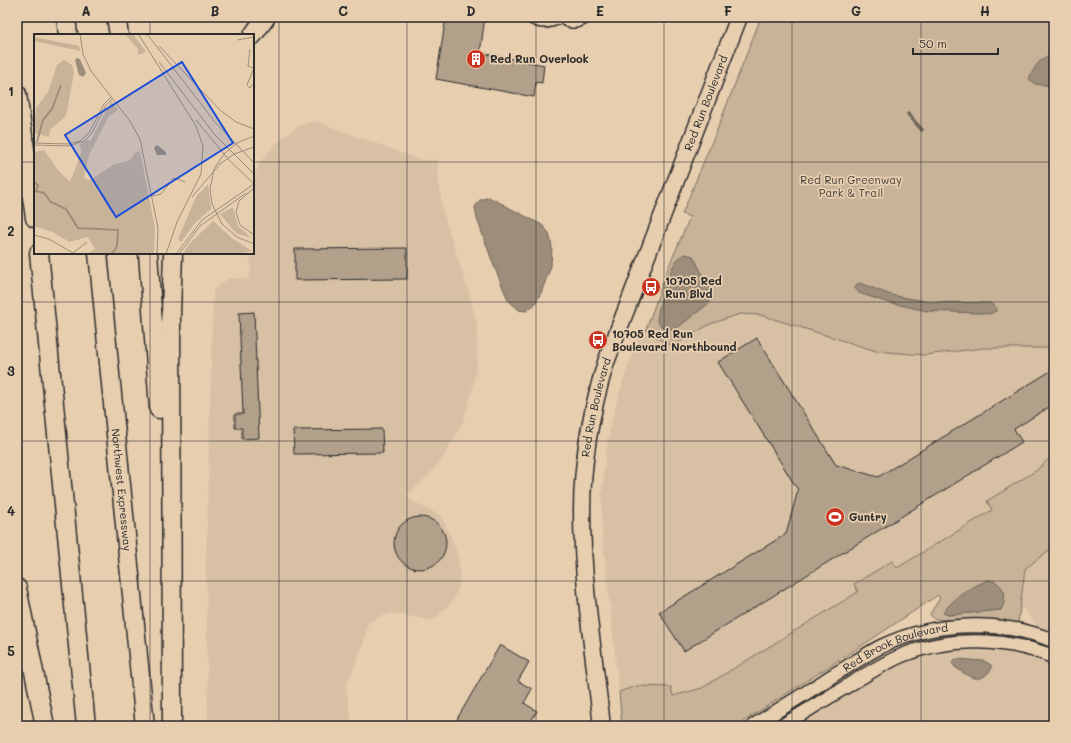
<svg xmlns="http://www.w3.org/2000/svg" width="1071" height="743" viewBox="0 0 1071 743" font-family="Mali,sans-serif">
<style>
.built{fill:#d7c0a4}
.green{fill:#c8b399;stroke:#7a6f62;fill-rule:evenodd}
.water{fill:#9d8d7a;stroke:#6f665a}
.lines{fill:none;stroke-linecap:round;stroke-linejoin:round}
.stream{stroke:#6f665a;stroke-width:3.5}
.building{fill:#b2a08b;stroke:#2b2b2b}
.minor-casing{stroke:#2b2b2b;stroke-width:16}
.major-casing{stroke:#2b2b2b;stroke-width:19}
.highway-casing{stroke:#2b2b2b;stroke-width:21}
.minor{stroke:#e7ceaf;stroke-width:13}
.major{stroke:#e7ceaf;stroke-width:16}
.highway{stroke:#e7ceaf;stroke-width:18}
.grid{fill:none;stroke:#2b2b2b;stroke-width:1;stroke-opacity:0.55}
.labels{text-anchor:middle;stroke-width:3.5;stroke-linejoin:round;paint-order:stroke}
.poi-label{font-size:11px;font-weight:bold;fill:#2b2b2b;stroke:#e7ceaf;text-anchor:start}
.street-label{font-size:11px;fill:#2b2b2b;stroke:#e7ceaf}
.park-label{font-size:11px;fill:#433f3c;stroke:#e7ceaf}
.inset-river{fill:none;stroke:#9d8d7a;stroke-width:2}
.inset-road{fill:none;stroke:#9c8d7a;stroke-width:1}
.view{fill:#1d4ed8;fill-opacity:0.15;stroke:#1d4ed8;stroke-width:2}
.inset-edge{fill:none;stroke:#2b2b2b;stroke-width:2}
.neatline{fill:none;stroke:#2b2b2b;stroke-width:1.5}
.grid-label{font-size:13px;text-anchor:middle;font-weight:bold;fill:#2b2b2b}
</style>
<rect width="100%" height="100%" fill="#e7ceaf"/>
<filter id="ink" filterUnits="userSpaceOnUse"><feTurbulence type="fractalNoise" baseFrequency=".025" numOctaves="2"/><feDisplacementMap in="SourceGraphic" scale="8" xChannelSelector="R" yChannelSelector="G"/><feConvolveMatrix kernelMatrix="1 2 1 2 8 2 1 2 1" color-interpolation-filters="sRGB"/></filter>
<g filter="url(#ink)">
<g class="built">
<polygon points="315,121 421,160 438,160 438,175 443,213 469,292 477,326 477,363 472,392 463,422 444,456 428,476 406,496 414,502 441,516 454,543 458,558 460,577 458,589 452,602 433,621 393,613 378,617 368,623 362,648 346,686 352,726 208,726 206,563 213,290 229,278 249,279 251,271 250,253 253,253 253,181 259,164 274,145 298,126"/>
<polygon points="740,314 761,315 924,355 984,348 1054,348 1054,454 1037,470 988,501 993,509 896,568 892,561 854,584 859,592 702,688 673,696 636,686 619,692 602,532 602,493 606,452 611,423 624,378 639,335 646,330 662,341 673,346 710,324"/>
<polygon points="1054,546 1054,726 767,726 886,654 918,643 936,638 992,635 1027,642 1044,634 1020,605 1025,569"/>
</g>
<g class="green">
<polygon points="761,17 1054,17 1054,348 984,348 924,355 876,351 761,315 740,314 710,324 673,346 662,341 646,330 666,273 690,217 682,214 717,130"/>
<path d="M1054 454V546L1025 569 1018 623 934 619 930 614 940 598 938 595 875 637 736 726H622L619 692 636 686 671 687 673 696 702 688 858 592 854 584 892 561 897 568 992 510 987 501 1037 470ZM994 581 999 585 1005 593 1001 610 948 615Z"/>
</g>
<g class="water">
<path d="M1054 54V86L1035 84 1029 79C1034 68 1040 56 1054 54Z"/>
<polygon points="489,197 542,225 549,233 552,247 551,266 541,293 534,305 526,311 519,310 508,300 494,266 477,219 475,207 480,200"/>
<path d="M685 254 693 256 709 287 713 298 708 304 676 329H668L662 327 657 321C658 306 668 271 677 260 679 257 682 255 685 254Z"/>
<polygon points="860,283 891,295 930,302 990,303 996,307 996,311 990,314 977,313 927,311 886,302 859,293 855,288 857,284"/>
<path d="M989 580C1005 583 1008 597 1001 610L948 615 943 613C954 597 970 587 989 580Z"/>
<path d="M957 659 984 661 991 665 992 668C983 682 974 680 962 672 958 669 954 667 952 663L954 660Z"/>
</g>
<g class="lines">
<polyline class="stream" points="908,114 922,130"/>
</g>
<g class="building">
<polygon points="446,17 485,17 480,53 544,65 542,83 536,82 534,97 436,79"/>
<polygon points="407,248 407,279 295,280 295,249"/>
<polygon points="254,312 259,438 242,439 242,428 235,428 235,414 243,414 239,313"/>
<polygon points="757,338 836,465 878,477 1054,369 1054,404 1014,429 1022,442 684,651 659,612 786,534 798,490 718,362"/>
<polygon points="382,429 383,453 294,454 293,430"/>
<circle cx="420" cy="543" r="26"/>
<polygon points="500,645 529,662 518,681 532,689 524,703 537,711 528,726 453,726"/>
</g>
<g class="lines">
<g class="minor-casing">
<g id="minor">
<path d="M532 17C541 23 549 22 559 17"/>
<path d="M563 17C570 23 578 22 585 17"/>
<path id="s1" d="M753 726C780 709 808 692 835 674 851 665 866 654 882 646 934 621 1001 619 1054 641"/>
<path d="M782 726C803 713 824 700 844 688 863 676 882 664 903 655 950 636 1007 638 1054 657"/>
</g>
</g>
<g class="major-casing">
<g id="major">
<path id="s2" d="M602 726C594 656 582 582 582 511 582 461 591 411 606 362L739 17"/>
</g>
</g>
<g class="highway-casing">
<g id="highway">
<polyline points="66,17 68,35"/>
<polyline points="116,17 119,35"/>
<polyline points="253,35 266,17"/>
<polyline points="17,94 35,218"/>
<polyline points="39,253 86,726"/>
<path id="s3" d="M98 253 145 726"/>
<polyline points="148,253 159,409"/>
<polyline points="17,588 45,726"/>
<polyline points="172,726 171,313 173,253"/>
</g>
</g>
<use href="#minor" class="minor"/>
<use href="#major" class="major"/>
<use href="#highway" class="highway"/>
</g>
</g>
<path class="grid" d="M150 17V35M279 17V726M407 17V726M536 17V726M664 17V726M792 17V726M921 17V726M17 162H35M253 162H1054M150 253V726M17 302H1054M17 441H1054M17 581H1054"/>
<defs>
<g id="building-disc" transform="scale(1)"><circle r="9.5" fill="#c8321e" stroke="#e7ceaf"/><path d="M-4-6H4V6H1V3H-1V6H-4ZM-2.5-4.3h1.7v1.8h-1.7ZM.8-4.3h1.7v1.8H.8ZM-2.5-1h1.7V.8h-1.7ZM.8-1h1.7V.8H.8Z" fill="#fff"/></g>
<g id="bus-disc" transform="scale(1)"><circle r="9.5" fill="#c8321e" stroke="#e7ceaf"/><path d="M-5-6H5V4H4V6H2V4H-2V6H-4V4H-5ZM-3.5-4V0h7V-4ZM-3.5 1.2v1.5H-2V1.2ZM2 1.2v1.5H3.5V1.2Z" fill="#fff"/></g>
<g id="stadium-disc" transform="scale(1)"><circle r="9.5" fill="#c8321e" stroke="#e7ceaf"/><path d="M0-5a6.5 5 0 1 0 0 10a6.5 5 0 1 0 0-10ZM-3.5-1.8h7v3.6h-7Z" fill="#fff"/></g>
</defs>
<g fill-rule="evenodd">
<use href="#building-disc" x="476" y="59"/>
<use href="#bus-disc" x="651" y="287"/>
<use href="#bus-disc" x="598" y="340"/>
<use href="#stadium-disc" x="835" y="517"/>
</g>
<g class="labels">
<g class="poi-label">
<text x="490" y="63">Red Run Overlook</text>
<text x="665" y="285">10705 Red<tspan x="665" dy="13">Run Blvd</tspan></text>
<text x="612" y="338">10705 Red Run<tspan x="612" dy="13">Boulevard Northbound</tspan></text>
<text x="849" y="521">Guntry</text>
</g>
<g class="street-label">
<text dy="4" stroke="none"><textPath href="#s2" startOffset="645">Red Run Boulevard</textPath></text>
<text dy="4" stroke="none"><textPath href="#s2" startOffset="321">Red Run Boulevard</textPath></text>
<text dy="4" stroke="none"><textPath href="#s3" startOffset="238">Northwest Expressway</textPath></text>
<text dy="4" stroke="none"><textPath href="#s1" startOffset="164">Red Brook Boulevard</textPath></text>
</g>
<g class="park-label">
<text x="851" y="184">Red Run Greenway<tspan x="851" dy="13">Park &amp; Trail</tspan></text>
</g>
</g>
<g transform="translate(34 34)">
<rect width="220" height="220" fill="#e7ceaf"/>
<path d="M91 0H99L112 18 104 21V15ZM0 3 45 12 46 17 0 7ZM30 26 38 31 40 39 32 82 16 96 15 103 0 99 2 74 14 58 23 31ZM77 67 84 76 75 82 55 121 50 144 56 146 79 131 96 126 102 118 106 117 121 194 120 219 117 220H53L61 215 54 203 36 208 18 198 0 192V118L10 116 24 136 36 148 48 117 45 111 54 105 56 108ZM174 150 177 175 161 189 147 208 144 205 162 163ZM199 173 204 192 217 204 202 199 186 180ZM179 187 199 205 218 217 201 220H149L154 211Z" fill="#c8b399"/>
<path d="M43 24 46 25 52 39 49 43 45 41 41 26ZM123 111 132 118V121H123L120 114Z" fill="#9d8d7a"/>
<path class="inset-river" d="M3 108 9 86 18 75 27 51M0 134V148M0 148 4 151 2 157 10 159 17 168 32 175 44 194 84 196 83 212 78 220"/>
<path class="inset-road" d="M46 0 49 20 57 37 96 87 106 105 124 194 123 220M113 0 181 88 220 129M105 1 162 92 169 112 167 140 143 188 132 220M203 6 220 3M125 12 187 77 202 88 220 95M216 15 214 32 219 34M125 28 181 101 220 140M220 34 213 51 216 54 220 49M162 86 194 125 220 150M220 102 203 109 190 120 180 135 176 155 178 170 188 190 203 203 220 210M0 109 35 110 46 107 55 99 70 70 77 63M0 111 35 112 50 107 58 99 72 71 78 65M137 146 140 144 151 148M220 154 205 167 202 178 206 191 220 201M118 162 127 160 135 150M158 163 186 130 200 120 220 113M0 201 15 205 39 219M39 219 53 208M142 220 168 186 220 150M145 220 166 192 212 159"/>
<path class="view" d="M148 28 199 109 82 183 31 101Z"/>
<rect width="220" height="220" class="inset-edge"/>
</g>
<rect width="1071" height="743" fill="none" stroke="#e7ceaf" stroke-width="44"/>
<path d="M913 48v6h85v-6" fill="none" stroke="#2b2b2b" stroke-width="2"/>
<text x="919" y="48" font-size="12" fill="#2b2b2b" stroke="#e7ceaf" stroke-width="3" paint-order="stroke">50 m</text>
<rect x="22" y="22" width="1027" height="699" class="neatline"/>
<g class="grid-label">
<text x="86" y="16">A</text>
<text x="215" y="16">B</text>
<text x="343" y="16">C</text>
<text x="471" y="16">D</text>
<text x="600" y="16">E</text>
<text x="728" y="16">F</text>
<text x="856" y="16">G</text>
<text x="985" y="16">H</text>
<text x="11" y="96">1</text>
<text x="11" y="236">2</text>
<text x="11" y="376">3</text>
<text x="11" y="516">4</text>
<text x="11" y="656">5</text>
</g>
</svg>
